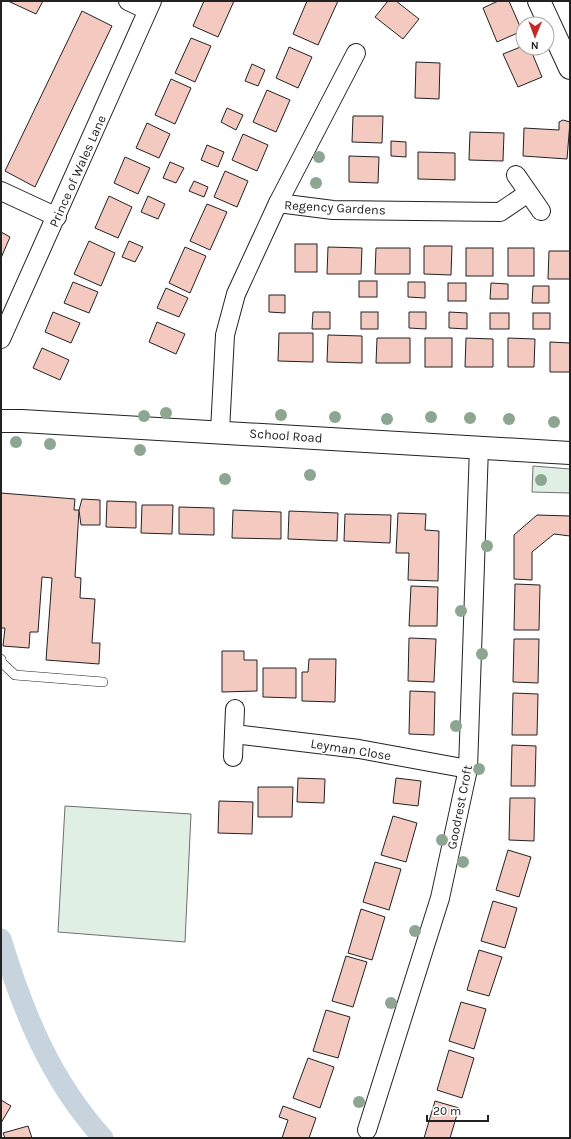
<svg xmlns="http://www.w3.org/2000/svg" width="571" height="1139" viewBox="0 0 571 1139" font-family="Karla,sans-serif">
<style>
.green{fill:#e0efe3;stroke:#6f6f6f}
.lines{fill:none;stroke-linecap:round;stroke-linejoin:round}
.canal{stroke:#c7d3dd;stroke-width:21}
.building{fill:#f3c9c0;stroke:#222}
.lane-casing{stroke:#222;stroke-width:10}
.street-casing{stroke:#222;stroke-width:20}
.secondary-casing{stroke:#222;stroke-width:24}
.lane{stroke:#fff;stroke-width:9}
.street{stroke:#fff;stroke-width:18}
.secondary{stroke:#fff;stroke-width:22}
.tree{fill:#8da692}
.labels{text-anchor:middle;stroke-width:3;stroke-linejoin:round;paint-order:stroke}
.street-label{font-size:13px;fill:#222;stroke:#fff}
</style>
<rect width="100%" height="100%" fill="#fff"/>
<g class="green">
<polygon points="533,466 570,469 570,493 532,492"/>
<polygon points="65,806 191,814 185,942 58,932"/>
</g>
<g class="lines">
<path class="canal" d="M1 939C23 1012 51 1081 103 1138"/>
</g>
<g class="building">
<polygon points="8,1 43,1 36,14"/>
<polygon points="204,1 234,1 218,37 193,26"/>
<polygon points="307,1 338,1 318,45 293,34"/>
<polygon points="388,1 396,1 419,19 403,39 375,17"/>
<polygon points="498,1 509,1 522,31 497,42 483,8"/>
<polygon points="82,11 112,26 35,187 5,171"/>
<polygon points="191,38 211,46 195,82 175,73"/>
<polygon points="523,46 523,48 530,48 542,77 518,87 503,54"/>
<polygon points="289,47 312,57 298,88 276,78"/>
<polygon points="416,62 440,63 439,99 415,98"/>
<polygon points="252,64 265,70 258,86 245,81"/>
<polygon points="171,79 191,88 175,124 155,115"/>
<polygon points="267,90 290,100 276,132 253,122"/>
<polygon points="227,108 243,115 236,130 221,122"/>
<polygon points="353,116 383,116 382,143 352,142"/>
<polygon points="563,120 570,122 567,159 523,156 524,128 559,130 559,122"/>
<polygon points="147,123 170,134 159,158 136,148"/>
<polygon points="470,132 504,133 503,161 469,160"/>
<polygon points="243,134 268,145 257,171 232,160"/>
<polygon points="391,141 406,142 406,157 391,156"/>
<polygon points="207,145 224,152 218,167 201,160"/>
<polygon points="418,152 455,153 455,180 418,179"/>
<polygon points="349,156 379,157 378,183 349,182"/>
<polygon points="125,157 150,168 138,194 114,183"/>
<polygon points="170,162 184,168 176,183 163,178"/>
<polygon points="225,171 248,181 237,207 214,197"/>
<polygon points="194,181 208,187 204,197 189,191"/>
<polygon points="109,196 132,207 118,238 95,228"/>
<polygon points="148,196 165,204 158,219 141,212"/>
<polygon points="207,204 227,212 210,250 190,241"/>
<polygon points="1,232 10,237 1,258"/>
<polygon points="89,241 115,253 101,286 74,274"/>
<polygon points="129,241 143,247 135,262 122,257"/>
<rect x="295" y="244" width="22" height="28"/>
<polygon points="424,246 452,246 451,275 424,274"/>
<polygon points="185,247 206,256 190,293 169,283"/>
<polygon points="328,247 362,248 361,274 327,274"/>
<polygon points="376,248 410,248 410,274 375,274"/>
<rect x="466" y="248" width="27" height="28"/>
<rect x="508" y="248" width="26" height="28"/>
<polygon points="549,251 570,251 570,279 548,279"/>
<rect x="359" y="281" width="18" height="16"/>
<polygon points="73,282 98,292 89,313 64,303"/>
<polygon points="408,282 425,282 425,298 408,297"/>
<rect x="448" y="283" width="18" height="18"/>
<polygon points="491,283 508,284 508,299 490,299"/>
<polygon points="533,286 549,286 549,303 532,303"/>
<polygon points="166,288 188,298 179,317 157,308"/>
<polygon points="269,295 285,295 285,313 269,312"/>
<polygon points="53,312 80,323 71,343 45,332"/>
<polygon points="313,312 330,312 330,329 312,329"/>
<rect x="361" y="312" width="17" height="17"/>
<polygon points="409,312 426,312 426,329 409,328"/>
<polygon points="449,312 467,313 467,329 449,328"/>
<rect x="490" y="313" width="19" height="16"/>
<rect x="533" y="313" width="17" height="16"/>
<polygon points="157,322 185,334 176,354 149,342"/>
<polygon points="279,333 313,333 313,362 278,361"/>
<polygon points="328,335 362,336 362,363 327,362"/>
<polygon points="377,338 410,338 410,363 376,363"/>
<rect x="425" y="338" width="27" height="29"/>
<polygon points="466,338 493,339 493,367 465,367"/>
<polygon points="508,338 535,339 534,367 508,367"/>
<polygon points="550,342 570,343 570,372 550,372"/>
<polygon points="42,348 69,360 60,380 33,368"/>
<polygon points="1,493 75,499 74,510 79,510 75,577 81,578 80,598 95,599 92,643 100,643 99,664 46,660 52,578 42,577 38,632 30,632 29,648 3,646 5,628 1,628"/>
<polygon points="82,499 100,500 100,525 81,525 79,510"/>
<polygon points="107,501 136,502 136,528 106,527"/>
<polygon points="142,505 173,505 172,534 141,533"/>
<polygon points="179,507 214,508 214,535 179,534"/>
<polygon points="233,510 281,512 281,539 232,538"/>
<polygon points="289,511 338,513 337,541 288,539"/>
<polygon points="398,513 426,514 425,530 439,531 438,581 408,580 409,553 396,553"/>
<polygon points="345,514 391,515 390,543 344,541"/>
<polygon points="537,515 570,516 570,536 554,534 532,552 532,580 514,579 514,535"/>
<polygon points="515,584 540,585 539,630 514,630"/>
<polygon points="411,586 438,587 437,626 409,626"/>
<polygon points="409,638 436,639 434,682 408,681"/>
<polygon points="514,639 539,639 538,683 513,682"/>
<polygon points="222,651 244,651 244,660 257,660 257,691 222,692"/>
<polygon points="309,659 336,659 335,702 302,701 302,672 308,672"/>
<polygon points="263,668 296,668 296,698 263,697"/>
<polygon points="410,691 435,692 434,735 409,734"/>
<polygon points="513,693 538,694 537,735 512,735"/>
<polygon points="512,745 536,746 535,786 511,786"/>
<polygon points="298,778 325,779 324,803 297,802"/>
<polygon points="396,778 421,781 418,806 393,803"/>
<polygon points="258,787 293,787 292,817 258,817"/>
<polygon points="510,798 535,798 534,841 509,840"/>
<polygon points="219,801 253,802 252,834 218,833"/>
<polygon points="393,816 417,823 406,862 381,855"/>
<polygon points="508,850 531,857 519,897 496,890"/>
<polygon points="375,862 401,869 389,910 363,902"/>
<polygon points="493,901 517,908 505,948 481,941"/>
<polygon points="361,909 385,917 372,960 348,953"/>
<polygon points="479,950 502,957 489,996 467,990"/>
<polygon points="346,956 367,962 353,1007 332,1001"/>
<polygon points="461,1002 486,1009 474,1049 449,1041"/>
<polygon points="326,1010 350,1017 338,1058 313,1051"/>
<polygon points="449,1050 474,1058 462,1098 437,1090"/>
<polygon points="308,1058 334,1067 320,1108 293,1098"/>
<polygon points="1,1100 11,1106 1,1123"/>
<polygon points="435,1101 459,1108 450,1138 424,1138"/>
<polygon points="283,1106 316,1118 309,1138 282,1138 288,1120 279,1117"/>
<polygon points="28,1126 32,1138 5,1138 3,1133"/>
</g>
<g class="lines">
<g class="lane-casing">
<polyline id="lane" points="1,659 2,663 15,675 103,682"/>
</g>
<g class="street-casing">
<g id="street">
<polyline points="128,1 147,10"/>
<polyline points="516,175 541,211"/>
<polyline points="1,191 57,217"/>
<polyline points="278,203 356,53"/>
<polyline points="1,339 152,1"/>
<polyline points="220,431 225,335 236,294 278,203 333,210 500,212 528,193"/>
<polyline points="234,734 359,749 468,769"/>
<polyline points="233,757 235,709"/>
<polyline points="367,1130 440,898 468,769 479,447"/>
</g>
</g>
<g class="secondary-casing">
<g id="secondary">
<polyline points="539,1 570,68"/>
<polyline points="1,421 22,421 570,453"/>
</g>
</g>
<use href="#lane" class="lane"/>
<use href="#street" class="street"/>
<use href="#secondary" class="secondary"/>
</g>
<g class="tree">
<circle cx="319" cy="157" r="6"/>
<circle cx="316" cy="183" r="6"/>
<circle cx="166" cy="413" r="6"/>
<circle cx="281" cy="415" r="6"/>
<circle cx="144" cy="416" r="6"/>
<circle cx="335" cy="417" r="6"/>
<circle cx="431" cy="417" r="6"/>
<circle cx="470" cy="418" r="6"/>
<circle cx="387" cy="419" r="6"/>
<circle cx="509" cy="419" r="6"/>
<circle cx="554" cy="422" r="6"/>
<circle cx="16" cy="442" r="6"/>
<circle cx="50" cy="444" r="6"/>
<circle cx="140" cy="450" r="6"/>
<circle cx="310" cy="475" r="6"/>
<circle cx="225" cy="479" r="6"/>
<circle cx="541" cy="480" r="6"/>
<circle cx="487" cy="546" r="6"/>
<circle cx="461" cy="611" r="6"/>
<circle cx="482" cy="654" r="6"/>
<circle cx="456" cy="726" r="6"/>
<circle cx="479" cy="769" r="6"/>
<circle cx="442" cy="840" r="6"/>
<circle cx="463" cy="862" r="6"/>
<circle cx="415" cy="931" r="6"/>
<circle cx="391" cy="1003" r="6"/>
<circle cx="359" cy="1102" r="6"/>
</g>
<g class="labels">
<g class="street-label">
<text transform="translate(77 171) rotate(-66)" y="5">Prince of Wales Lane</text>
<text transform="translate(335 207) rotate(3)" y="5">Regency Gardens</text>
<text transform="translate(286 435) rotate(4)" y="5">School Road</text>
<text transform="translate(351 749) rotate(9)" y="5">Leyman Close</text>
<text transform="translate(459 807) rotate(-79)" y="5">Goodrest Croft</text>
</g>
</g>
<rect width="571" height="1139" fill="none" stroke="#222222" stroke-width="4"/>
<g transform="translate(535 36) rotate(181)"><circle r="19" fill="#ffffff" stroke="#a7a7a7"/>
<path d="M0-3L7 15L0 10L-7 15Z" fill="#c62828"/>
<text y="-6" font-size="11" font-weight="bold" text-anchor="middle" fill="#222222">N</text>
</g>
<path d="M427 1115v6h61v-6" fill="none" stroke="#222222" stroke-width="2"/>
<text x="433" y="1115" font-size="12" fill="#222222" stroke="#ffffff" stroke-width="3" paint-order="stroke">20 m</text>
</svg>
